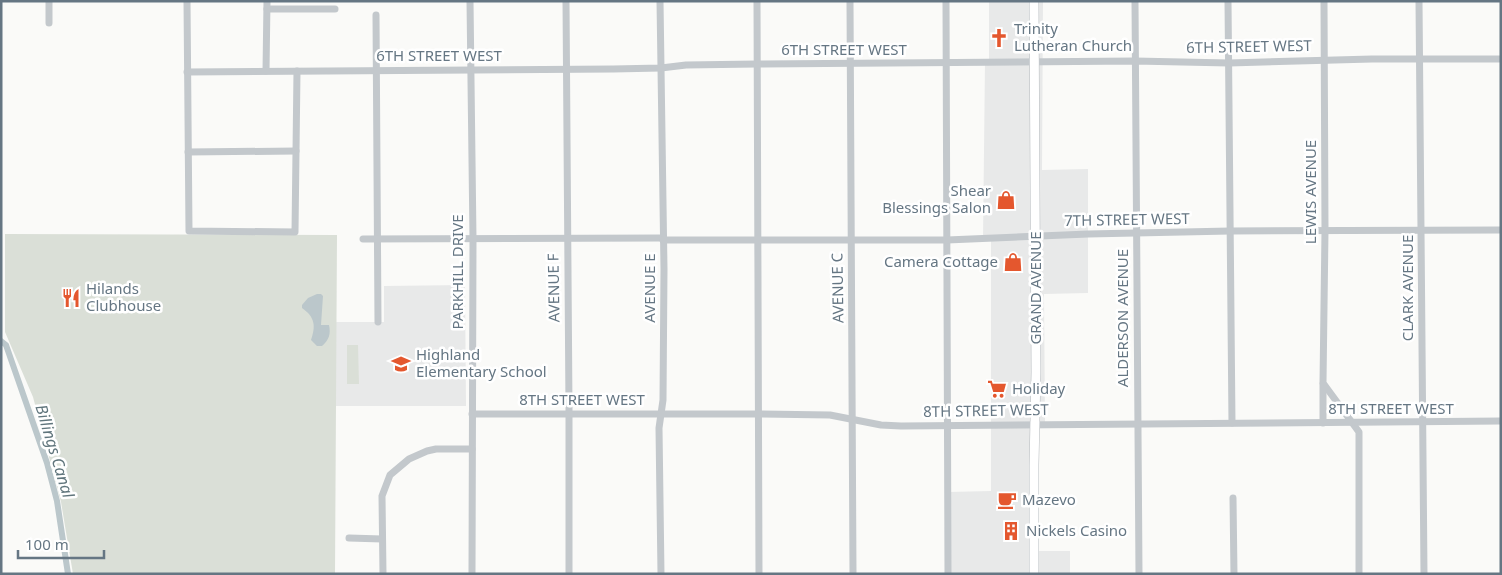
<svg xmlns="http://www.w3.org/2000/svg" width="1502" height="575" viewBox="0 0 1502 575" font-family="'Noto Sans',sans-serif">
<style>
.built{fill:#e8e9e9}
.green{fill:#dadfd7}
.water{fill:#bbc7cb}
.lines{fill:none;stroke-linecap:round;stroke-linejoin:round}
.canal{stroke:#bbc7cb;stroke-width:6}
.major-casing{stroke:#b5babe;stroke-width:10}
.minor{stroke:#c3c8cc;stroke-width:7}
.major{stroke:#fff;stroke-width:9}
.labels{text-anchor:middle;stroke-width:5;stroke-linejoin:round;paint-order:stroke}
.poi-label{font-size:15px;fill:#657683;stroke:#fff;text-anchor:start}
.street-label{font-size:15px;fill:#657683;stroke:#fff}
.water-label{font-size:16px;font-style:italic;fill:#60757c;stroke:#fff}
</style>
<rect width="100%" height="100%" fill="#fafaf8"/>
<g class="built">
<polygon points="989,1 1043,1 1042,170 1088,169 1088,293 1044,294 1045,424 1035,426 1034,551 1070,551 1070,574 948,574 948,492 991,491 991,239 983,239 985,62 989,62"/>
<polygon points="465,285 466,406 336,406 336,322 384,322 384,286"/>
</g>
<g class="green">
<polygon points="5,234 337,235 335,574 73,574 61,502 33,397 5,332"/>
<polygon points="347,345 358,345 359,384 347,384"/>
</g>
<path class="water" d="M317 294H321L323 296 321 325H329C331 334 329 340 322 346H317L311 340C316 326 315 317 302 308V305L308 298Z"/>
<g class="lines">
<polyline class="canal" points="1,341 6,345 47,463 57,501 68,574"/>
<g class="major-casing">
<polyline id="major" points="1034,574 1034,465 1036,372 1034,1"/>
</g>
<g class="minor">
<polyline points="49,1 49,23"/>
<polyline points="187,1 189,231 295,232 297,71"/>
<polyline points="470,1 473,239 472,574"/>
<polyline points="566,1 569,408 569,574"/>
<polyline points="660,1 664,269 663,400 659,428 661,574"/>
<polyline points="757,1 759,574"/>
<polyline points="850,1 853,574"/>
<polyline points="946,1 948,574"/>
<polyline points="1135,1 1139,574"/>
<polyline points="1228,1 1232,423"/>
<polyline points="1324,1 1325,231 1323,383 1359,432 1359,574"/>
<polyline points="1419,1 1424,574"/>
<polyline points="267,9 335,9"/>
<polyline points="376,15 378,322"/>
<polyline points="266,71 267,1"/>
<polyline points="187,72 613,69 661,68 686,65 757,64 1135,61 1229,63 1372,59 1501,59"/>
<polyline points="188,152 296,151"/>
<polyline points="363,239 663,238"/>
<polyline points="663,240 947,240 1088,234 1230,231 1501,230"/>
<polyline points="472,414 759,414 830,415 881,425 901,426 1501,421"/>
<polyline points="1323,423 1323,384"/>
<polyline points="1233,498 1234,574"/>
<polyline points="349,538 382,539"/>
<polyline points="383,574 382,496 390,475 409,459 427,451 436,449 472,449"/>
</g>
<use href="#major" class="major"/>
</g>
<defs>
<g id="church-bare" transform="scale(1.5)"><path d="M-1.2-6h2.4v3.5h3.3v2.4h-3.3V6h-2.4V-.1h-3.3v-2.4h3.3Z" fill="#e4572e" stroke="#fff" stroke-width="2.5" paint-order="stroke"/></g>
<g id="shop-bare" transform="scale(1.5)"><path d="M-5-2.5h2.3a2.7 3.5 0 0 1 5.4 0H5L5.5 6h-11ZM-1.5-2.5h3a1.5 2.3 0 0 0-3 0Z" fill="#e4572e" stroke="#fff" stroke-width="2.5" paint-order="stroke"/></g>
<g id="restaurant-bare" transform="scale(1.5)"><path d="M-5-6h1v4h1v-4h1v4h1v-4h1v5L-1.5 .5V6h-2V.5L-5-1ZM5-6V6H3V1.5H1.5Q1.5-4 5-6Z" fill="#e4572e" stroke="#fff" stroke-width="2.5" paint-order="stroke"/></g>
<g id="school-bare" transform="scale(1.5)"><path d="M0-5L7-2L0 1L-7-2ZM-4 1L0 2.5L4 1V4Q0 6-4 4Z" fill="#e4572e" stroke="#fff" stroke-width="2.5" paint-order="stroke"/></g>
<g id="supermarket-bare" transform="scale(1.5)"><path d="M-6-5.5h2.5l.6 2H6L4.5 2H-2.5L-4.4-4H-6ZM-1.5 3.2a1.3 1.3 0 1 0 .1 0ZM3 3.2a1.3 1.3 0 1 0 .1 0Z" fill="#e4572e" stroke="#fff" stroke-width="2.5" paint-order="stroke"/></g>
<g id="cafe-bare" transform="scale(1.5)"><path d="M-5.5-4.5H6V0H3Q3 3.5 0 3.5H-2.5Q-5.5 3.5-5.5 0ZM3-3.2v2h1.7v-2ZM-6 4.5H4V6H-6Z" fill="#e4572e" stroke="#fff" stroke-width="2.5" paint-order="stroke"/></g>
<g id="building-bare" transform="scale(1.5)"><path d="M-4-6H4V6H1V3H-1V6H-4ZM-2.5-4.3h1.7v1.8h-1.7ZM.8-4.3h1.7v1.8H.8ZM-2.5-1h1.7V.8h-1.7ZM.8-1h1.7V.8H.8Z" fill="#e4572e" stroke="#fff" stroke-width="2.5" paint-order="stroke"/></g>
</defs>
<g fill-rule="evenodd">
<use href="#church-bare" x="999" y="38"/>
<use href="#shop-bare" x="1006" y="200"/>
<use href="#shop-bare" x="1013" y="262"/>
<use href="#restaurant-bare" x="71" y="298"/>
<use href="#school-bare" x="401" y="364"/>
<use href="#supermarket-bare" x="997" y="389"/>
<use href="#cafe-bare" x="1007" y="500"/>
<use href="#building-bare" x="1011" y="531"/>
</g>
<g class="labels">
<g class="poi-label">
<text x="1014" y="34">Trinity<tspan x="1014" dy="17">Lutheran Church</tspan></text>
<text x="991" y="196" text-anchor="end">Shear<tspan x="991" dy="17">Blessings Salon</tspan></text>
<text x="998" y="267" text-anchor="end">Camera Cottage</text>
<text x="86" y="294">Hilands<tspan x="86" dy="17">Clubhouse</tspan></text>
<text x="416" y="360">Highland<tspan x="416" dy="17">Elementary School</tspan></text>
<text x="1012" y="394">Holiday</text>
<text x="1022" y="505">Mazevo</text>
<text x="1026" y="536">Nickels Casino</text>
</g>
<g class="street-label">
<text transform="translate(1249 47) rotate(-1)" y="5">6TH STREET WEST</text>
<text x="844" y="55">6TH STREET WEST</text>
<text x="439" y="61">6TH STREET WEST</text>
<text transform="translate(1311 192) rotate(-90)" y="5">LEWIS AVENUE</text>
<text transform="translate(1127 220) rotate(-1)" y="5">7TH STREET WEST</text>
<text transform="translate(458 272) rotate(-90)" y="5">PARKHILL DRIVE</text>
<text transform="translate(554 288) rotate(-91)" y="5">AVENUE F</text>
<text transform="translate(650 288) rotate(-90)" y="5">AVENUE E</text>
<text transform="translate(838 288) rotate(-91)" y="5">AVENUE C</text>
<text transform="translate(1036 288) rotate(-90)" y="5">GRAND AVENUE</text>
<text transform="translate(1408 288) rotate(-90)" y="5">CLARK AVENUE</text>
<text transform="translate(1123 318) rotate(-90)" y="5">ALDERSON AVENUE</text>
<text x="582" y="405">8TH STREET WEST</text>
<text x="1391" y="414">8TH STREET WEST</text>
<text transform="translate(986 411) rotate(-1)" y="5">8TH STREET WEST</text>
</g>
<g class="water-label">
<text transform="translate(55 451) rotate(73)" y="6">Billings Canal</text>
</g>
</g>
<rect width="1502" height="575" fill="none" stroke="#657683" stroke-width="5"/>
<path d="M18 550v8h86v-8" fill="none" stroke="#657683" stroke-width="2.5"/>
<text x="25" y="550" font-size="15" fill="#657683" stroke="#ffffff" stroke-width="4" paint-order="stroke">100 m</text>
</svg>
